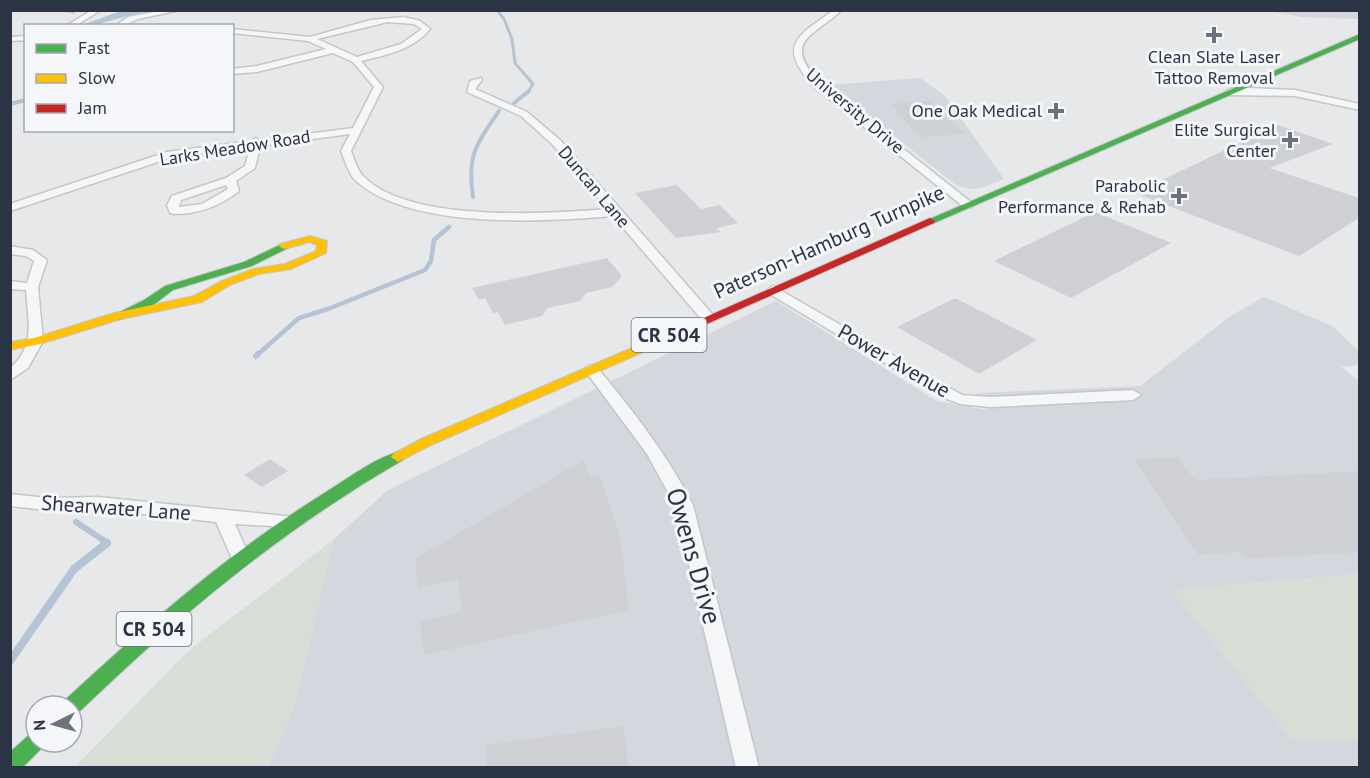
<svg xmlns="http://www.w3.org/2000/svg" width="1370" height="778" viewBox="0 0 1370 778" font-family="'PT Sans',sans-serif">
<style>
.built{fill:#d4d7dd}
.green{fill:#d6ded6}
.water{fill:#b4c4d5}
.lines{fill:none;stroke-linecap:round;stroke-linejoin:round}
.stream-far4{stroke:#b4c4d5;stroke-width:3}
.stream-far3{stroke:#b4c4d5;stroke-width:4}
.stream-far2{stroke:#b4c4d5;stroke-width:4.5}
.stream-far1{stroke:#b4c4d5;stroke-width:6}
.stream{stroke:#b4c4d5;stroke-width:8}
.building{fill:#ced0d3}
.street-casing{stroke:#c4c6c8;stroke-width:3}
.fast-casing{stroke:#c4c6c8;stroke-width:2}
.slow-casing{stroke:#c4c6c8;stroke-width:2}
.jam-casing{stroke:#c4c6c8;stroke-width:2}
.street{fill:#f5f6f7;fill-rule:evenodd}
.fast{fill:#4caf50;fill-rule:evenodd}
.slow{fill:#ffc107;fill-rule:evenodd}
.jam{fill:#c62828;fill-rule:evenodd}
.poi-dot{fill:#6c737f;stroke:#f4f6f9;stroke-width:2}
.labels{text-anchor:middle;stroke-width:6;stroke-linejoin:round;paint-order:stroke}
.far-poi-label{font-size:18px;fill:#2b3445;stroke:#f4f6f9;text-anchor:end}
.far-street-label{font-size:18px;fill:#2b3445;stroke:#f4f6f9}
.shield{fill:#f4f6f9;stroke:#676e7b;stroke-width:1.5}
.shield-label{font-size:20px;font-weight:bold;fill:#2b3445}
.street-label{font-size:21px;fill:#2b3445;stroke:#f4f6f9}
.near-street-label{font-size:26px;fill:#2b3445;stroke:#f4f6f9}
</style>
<rect width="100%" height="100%" fill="#e6e8ea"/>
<g class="built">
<polygon points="1269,11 1359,11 1359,19 1302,17"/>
<polygon points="920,78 945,96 1004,179 981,188 969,189 956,185 829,85"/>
<polygon points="1264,297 1332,326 1359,351 1359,365 1341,367 1359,381 1359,574 1172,590 1292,740 1359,739 1359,767 267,768 296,702 333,540 388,490 776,301 937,401 987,410 976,393 1140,386 1232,315"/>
</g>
<g class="green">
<polygon points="333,540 296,702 267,767 75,767 187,652"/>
<polygon points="1359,574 1359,739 1292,740 1171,590"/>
</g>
<polygon class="water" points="121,11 147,11 94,25 82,25"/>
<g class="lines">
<g class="stream-far4">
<polyline points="24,10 46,10"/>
<polyline points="62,10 73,12"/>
<polyline points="497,10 504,19 512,39 515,63 533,84 528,92"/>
<polyline points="10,11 15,10"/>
</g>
<g class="stream-far3">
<polyline points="514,103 529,91"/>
<polyline points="10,104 26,100"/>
<path d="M473 197C467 154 476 145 499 111"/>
</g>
<polyline class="stream-far2" points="256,356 299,318 328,309 425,270 431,261 434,240 449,227"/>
<g class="stream-far1">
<polyline points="256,356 258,354"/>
<polyline points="76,522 106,542"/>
</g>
<polyline class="stream" points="10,661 74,569 107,543 104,541"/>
</g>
<g class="building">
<polygon points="929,101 949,121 952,121 965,134 920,137 890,104"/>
<polygon points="1278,125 1333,144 1269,168 1359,198 1359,218 1299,256 1135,193 1252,137 1247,135"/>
<polygon points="677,185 701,209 720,205 738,223 717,228 721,232 676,238 635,193"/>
<polygon points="1095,212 1171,243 1071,298 994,261"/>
<polygon points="607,258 622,276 612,287 586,293 580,301 547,308 542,316 505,325 498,312 493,313 485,298 479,300 472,288"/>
<polygon points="955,298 1037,340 979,374 897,327"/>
<polygon points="1177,457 1195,480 1359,471 1359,552 1245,559 1239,552 1199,555 1134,459"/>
<polygon points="270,459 288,471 262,487 244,475"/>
<polygon points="584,460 590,478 600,476 620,536 629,610 424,655 420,621 462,612 458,580 418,588 415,559"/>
<polygon points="623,726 629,768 486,768 487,745"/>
</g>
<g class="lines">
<g class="street-casing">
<g id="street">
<polygon points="92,10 101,10 75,26 66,26"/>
<polygon points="165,10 180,10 138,19 123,26 115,26 128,17"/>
<path d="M834 10H842C811 38 782 41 820 83L972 203V207H964L814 87C777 45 796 37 834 10Z"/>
<path d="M404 17 420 21 430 29C413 50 386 55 361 61L383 87 351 151C354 158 357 170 363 176 408 223 547 214 608 209L552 144 521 116 467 92 470 81 481 78 482 80 475 89 527 112 560 140 713 315 715 318 713 321H703L613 216C544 222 409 230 355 180 348 173 345 160 341 151L350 134 260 146 255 168 236 181 239 190 238 192C218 207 198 214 174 214L170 213 167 205 172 196 226 178 245 166 250 147 173 157 10 211V204L167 152 251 141 256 138 260 140 353 128 374 87 353 62 333 53 257 72 232 74V69L257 66 326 49 308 41 232 33V29L310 37 371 20ZM388 22 414 24 422 29 401 44 357 57 317 39ZM226 185 228 189 202 204 179 207 181 200Z"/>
<polygon points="26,36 26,40 10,41 10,37"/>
<polygon points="1248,88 1295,90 1360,104 1360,110 1295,96 1230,95 1226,92 1230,89"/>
<path d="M10 246 33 250 47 260 38 287 43 341 28 368 10 380V368C36 347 28 319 26 290L10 289V281L27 283 34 261 26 256 10 254Z"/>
<polygon points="773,286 962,395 991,397 1133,390 1141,395 1133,400 991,407 960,404 942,397 768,293 767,290"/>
<path d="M591 365 596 366C632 410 667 454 693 505L759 768H736L675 505 647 454 584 369Z"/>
<polygon points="10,494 47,498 98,497 295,517 298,521 295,525 289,527 235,524 250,558 248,563 241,565 234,563 216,522 98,509 47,510 10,506"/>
</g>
</g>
<g class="fast-casing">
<g id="fast">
<polygon points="1360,34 1360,39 934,223 930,224 925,221"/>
<polygon points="284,243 289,246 288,248 252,266 173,290 152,306 122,319 118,320 112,316 144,300 165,286 244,262"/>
<path d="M398 452 403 454 405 457 403 460C279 532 182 613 79 712L72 714V706H62L65 700C147 624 231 551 326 492 347 479 375 458 398 452Z"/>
<polygon points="36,732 36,742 46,742 43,747 22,768 10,768 10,752 29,735"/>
</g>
</g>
<g class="slow-casing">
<g id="slow">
<polygon points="310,236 327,241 326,253 291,269 259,274 230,285 202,302 121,319 40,344 10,350 10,342 34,338 114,313 194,296 222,281 253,269 285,264 316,251 317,245 310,242 284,249 279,246 280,244"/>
<polygon points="678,328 684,332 682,335 431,445 398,462 391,457 393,454 421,439"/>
</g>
</g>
<g class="jam-casing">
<polygon id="jam" points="930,218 935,221 934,223 682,335 678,336 672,332"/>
</g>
<use href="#street" class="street"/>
<use href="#fast" class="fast"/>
<use href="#slow" class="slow"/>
<use href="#jam" class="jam"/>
</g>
<g class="poi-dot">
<path d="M1211 26h6v6h6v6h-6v6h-6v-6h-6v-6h6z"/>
<path d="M1053 102h6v6h6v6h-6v6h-6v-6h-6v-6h6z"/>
<path d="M1287 131h6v6h6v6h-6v6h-6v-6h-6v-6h6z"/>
<path d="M1176 187h6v6h6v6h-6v6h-6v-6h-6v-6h6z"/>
</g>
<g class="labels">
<g class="far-poi-label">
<text x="1214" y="63" text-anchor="middle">Clean Slate Laser<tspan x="1214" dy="21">Tattoo Removal</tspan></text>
<text x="1042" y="117">One Oak Medical</text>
<text x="1276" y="136">Elite Surgical<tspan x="1276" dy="21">Center</tspan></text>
<text x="1166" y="192">Parabolic<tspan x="1166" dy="21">Performance &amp; Rehab</tspan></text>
</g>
<g class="far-street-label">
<text transform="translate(855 111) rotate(40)" y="6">University Drive</text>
<text transform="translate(235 148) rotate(-9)" y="6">Larks Meadow Road</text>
<text transform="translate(594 187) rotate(50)" y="6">Duncan Lane</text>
</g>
<g class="shield">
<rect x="631.5" y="318" width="75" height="34" rx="4.5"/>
<rect x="116.5" y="612" width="75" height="34" rx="4.5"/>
</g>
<g class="shield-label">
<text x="669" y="342">CR 504</text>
<text x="154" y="636">CR 504</text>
</g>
<g class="street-label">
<text transform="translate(829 242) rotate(-24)" y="7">Paterson-Hamburg Turnpike</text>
<text transform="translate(894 361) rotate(30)" y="7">Power Avenue</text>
<text transform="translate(116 508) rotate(4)" y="7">Shearwater Lane</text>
</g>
<g class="near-street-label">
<text transform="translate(694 556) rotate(74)" y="9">Owens Drive</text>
</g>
</g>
<rect width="1370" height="778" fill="none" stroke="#2b3445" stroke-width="24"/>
<rect x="24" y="24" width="210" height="108" fill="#f4f6f9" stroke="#a4a8b1" stroke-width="1.5"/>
<rect x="36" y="44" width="30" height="9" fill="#4caf50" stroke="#a4a8b1" stroke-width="1.5"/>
<text x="78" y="54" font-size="18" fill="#2b3445">Fast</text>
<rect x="36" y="74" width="30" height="9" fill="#ffc107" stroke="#a4a8b1" stroke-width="1.5"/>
<text x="78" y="84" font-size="18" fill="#2b3445">Slow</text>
<rect x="36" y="104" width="30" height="9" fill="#c62828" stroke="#a4a8b1" stroke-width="1.5"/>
<text x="78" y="114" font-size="18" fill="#2b3445">Jam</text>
<g transform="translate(54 724) rotate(265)"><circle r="28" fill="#f4f6f9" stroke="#a4a8b1" stroke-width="1.5"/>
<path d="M0-4.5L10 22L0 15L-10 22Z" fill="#6c737f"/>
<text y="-9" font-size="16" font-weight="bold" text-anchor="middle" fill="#2b3445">N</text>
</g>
</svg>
